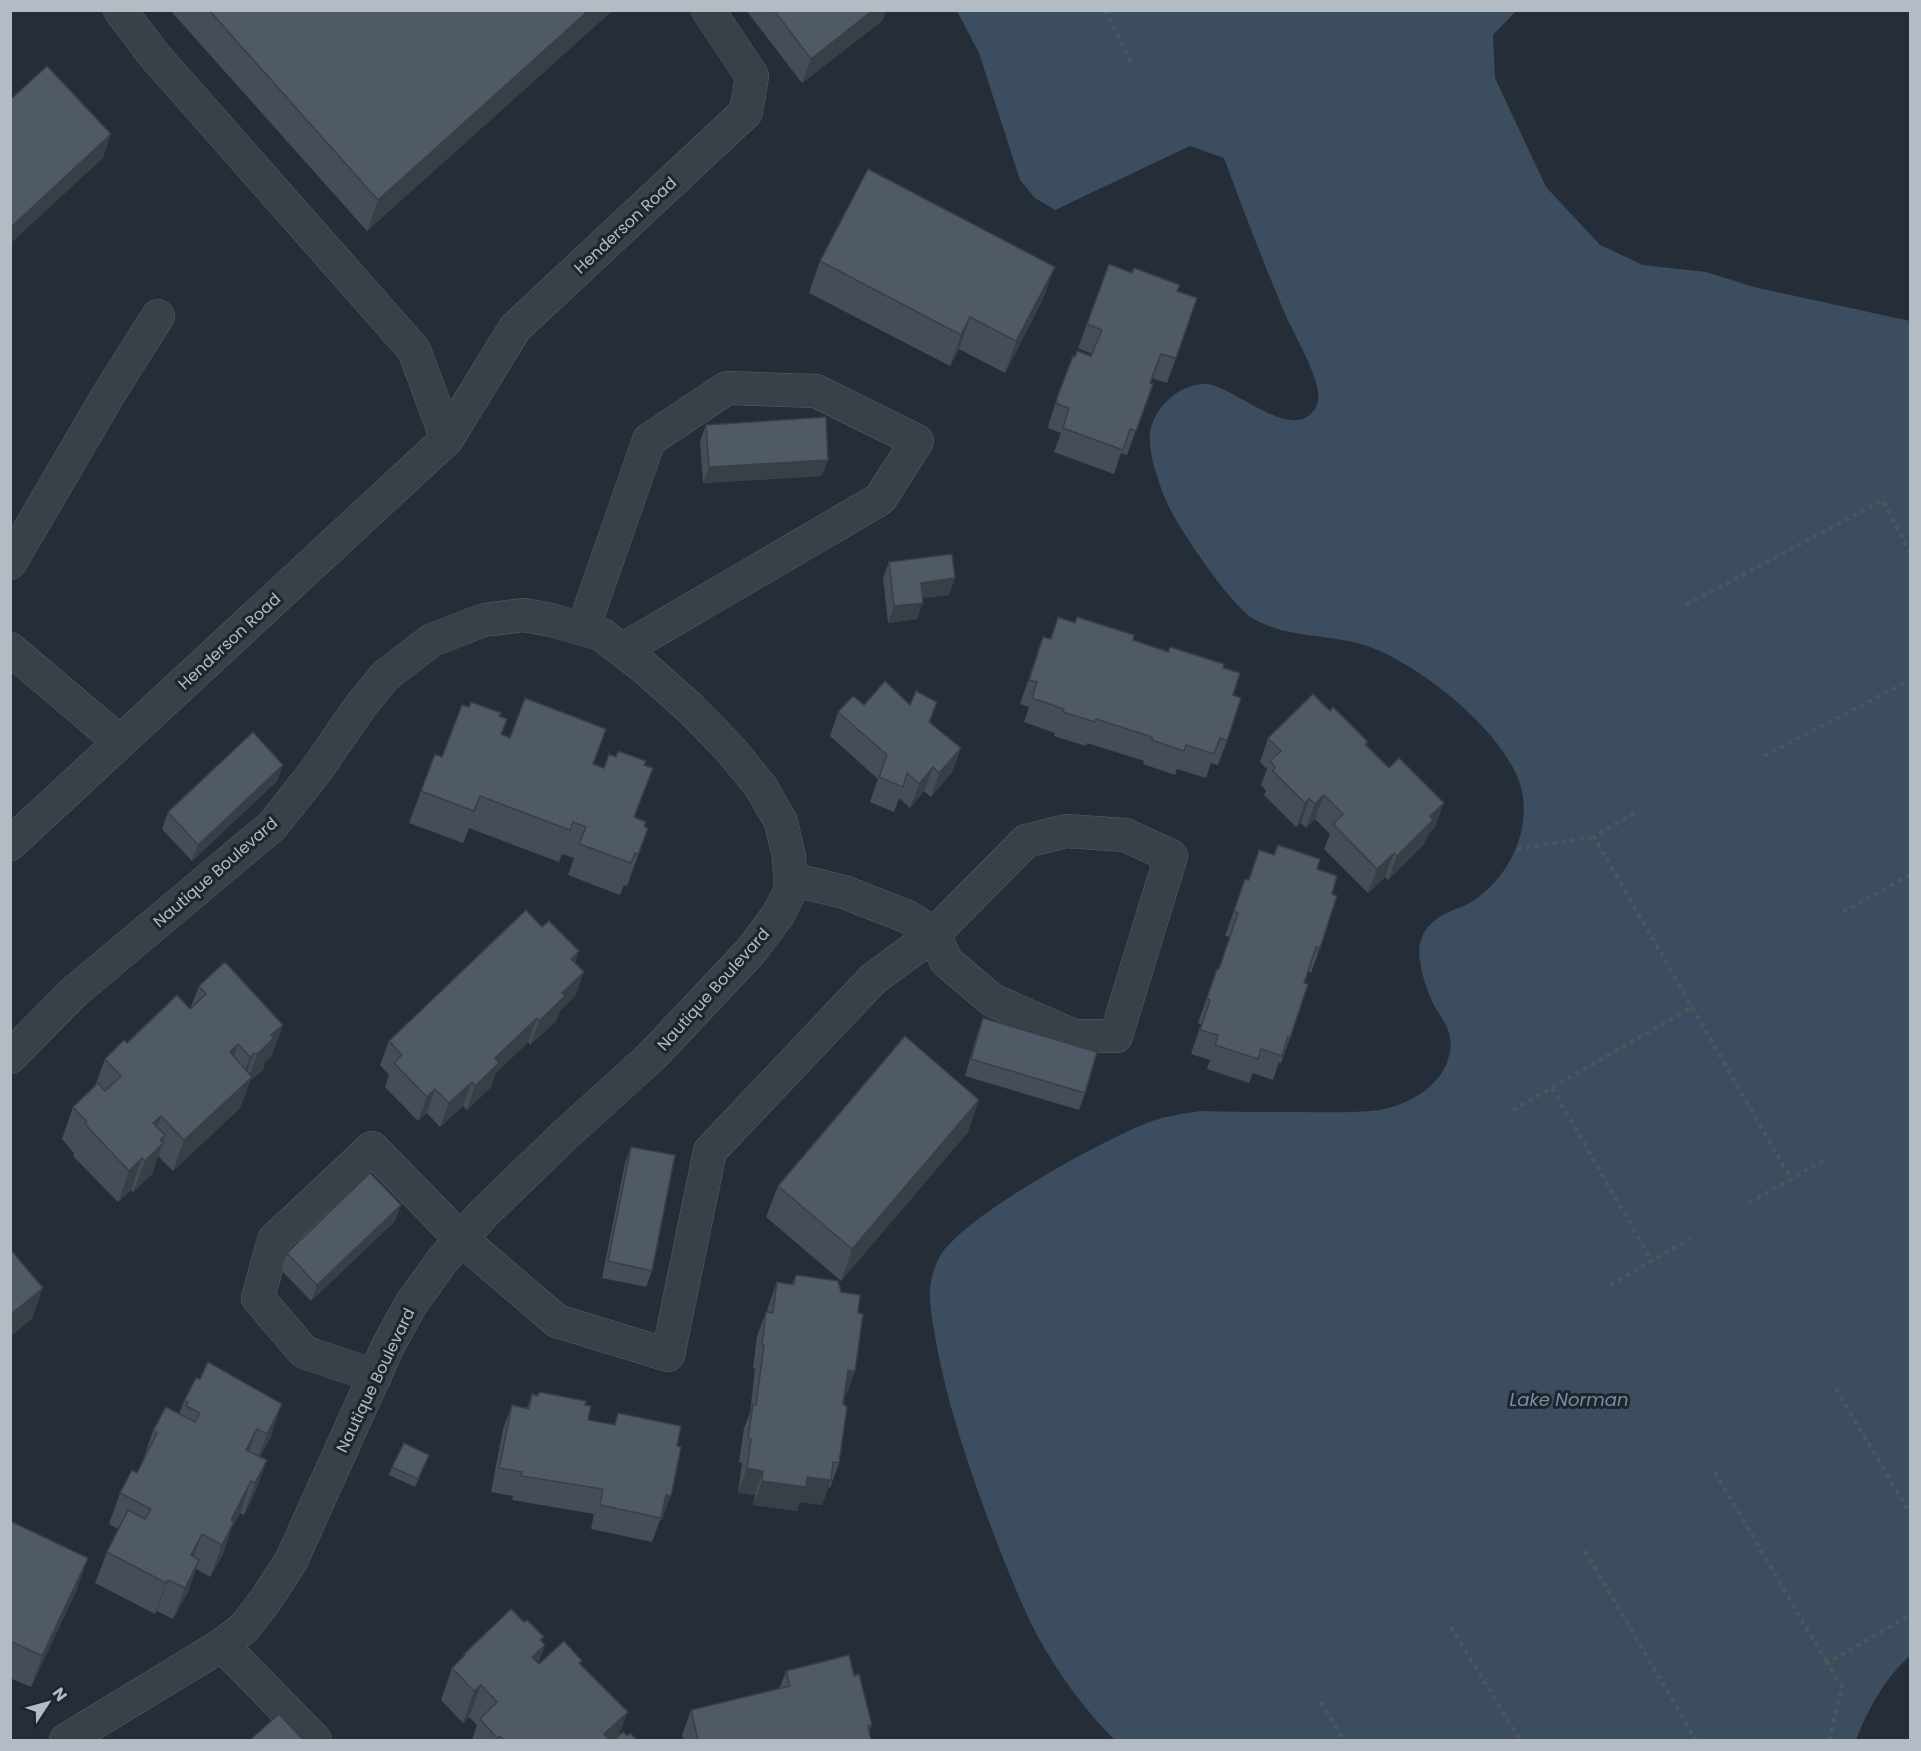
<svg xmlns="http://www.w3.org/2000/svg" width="1921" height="1751" viewBox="0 0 1921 1751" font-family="Poppins,sans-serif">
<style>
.water{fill:#3c4d5f}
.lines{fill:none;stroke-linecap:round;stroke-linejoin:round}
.minor-casing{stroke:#565e66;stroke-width:34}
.path{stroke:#48595a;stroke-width:4;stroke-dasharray:4.5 4.5;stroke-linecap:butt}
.minor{stroke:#384048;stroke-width:33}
.wall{fill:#454d58}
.shaded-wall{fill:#383f47}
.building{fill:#505a66;stroke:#383f47;stroke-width:1.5}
.labels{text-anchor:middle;stroke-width:6;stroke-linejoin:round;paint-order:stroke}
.street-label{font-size:16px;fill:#b3bbc4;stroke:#1d252d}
.water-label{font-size:18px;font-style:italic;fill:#778da4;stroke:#1d252d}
</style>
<rect width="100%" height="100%" fill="#252e38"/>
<path class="water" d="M957 11H1516L1493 35 1495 78 1546 187 1600 245 1643 265 1706 272 1754 287 1910 321V1656C1886 1676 1867 1711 1856 1740H1115C1084 1710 1058 1673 1037 1635 1019 1600 1005 1563 991 1527 968 1465 946 1401 935 1336 932 1318 927 1295 932 1277 934 1271 936 1262 940 1256 965 1215 1104 1139 1152 1121 1168 1116 1184 1113 1201 1111 1233 1112 1266 1112 1298 1112 1323 1112 1347 1113 1371 1111 1404 1108 1445 1087 1450 1051 1453 1033 1444 1021 1435 1007 1428 994 1422 976 1420 961 1416 936 1429 920 1451 911 1459 907 1466 906 1473 901 1507 878 1528 838 1523 797 1516 738 1412 656 1357 643 1323 634 1285 637 1254 619 1231 606 1179 529 1167 503 1162 493 1159 482 1156 472 1152 462 1149 444 1150 432 1154 407 1181 382 1207 384 1235 387 1296 446 1316 407 1318 403 1319 396 1318 391 1314 367 1293 333 1283 309 1262 259 1243 209 1224 158L1190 146 1055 210 1035 198 1020 180 979 53Z"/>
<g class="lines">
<g class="minor-casing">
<g id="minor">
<polyline points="120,10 154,55 414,350 447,439"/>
<polyline points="10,563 110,392 158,316"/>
<polyline points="583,629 649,440 727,388 816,391 917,441 880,499 622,650"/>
<polyline points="10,649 120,742"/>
<polyline points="10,844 447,439 515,328 746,112 752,76 708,10"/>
<polyline points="10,1057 73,993 272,826 315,772 362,704 386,675 432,640 484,620 524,615 551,620 601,634 645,668 690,708 730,749 761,787 781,822 789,857 791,889 778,915 750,952 653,1055 567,1133 484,1213 442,1261 411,1304 388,1346 291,1561 265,1601 244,1628 222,1645 66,1740"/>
<polyline points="375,1376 304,1352 258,1298 274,1240 372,1148 461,1239 557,1321 668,1355 710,1151 873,979 934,934 946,961 992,1000 1074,1036 1116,1036 1171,856 1125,835 1066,831 1026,841 934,934 908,917 844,892 790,879"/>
<polyline points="222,1645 315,1740"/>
</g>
</g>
<g class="path">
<polyline points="1105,10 1131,63"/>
<polyline points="1686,605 1883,500 1910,552"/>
<polyline points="1764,756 1910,680"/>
<polyline points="1634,813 1594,837 1791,1179"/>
<polyline points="1517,849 1594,837"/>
<polyline points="1843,912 1910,875"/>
<polyline points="1552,1088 1652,1261"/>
<polyline points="1513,1110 1692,1007"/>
<polyline points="1749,1203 1828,1158"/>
<polyline points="1610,1285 1690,1239"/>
<polyline points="1836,1389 1910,1513"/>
<polyline points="1715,1472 1827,1663"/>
<polyline points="1585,1551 1696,1740"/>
<polyline points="1451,1627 1520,1740"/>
<polyline points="1321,1702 1344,1740"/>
<polyline points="1829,1740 1842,1687 1827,1663 1910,1615"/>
</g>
<use href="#minor" class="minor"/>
</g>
<g class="wall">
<polygon points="170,10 613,10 367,231"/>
<polygon points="746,10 886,10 882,21 802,83"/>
<polygon points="820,261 1043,299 1005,373 959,349 950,366 809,293"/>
<polygon points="1109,264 1197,298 1167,383 1152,378 1150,383 1153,384 1127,455 1121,453 1114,474 1054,452 1061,433 1048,428 1049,423 1057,398 1075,357 1091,356 1092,354 1078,348"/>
<polygon points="706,425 822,476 703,483 700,441"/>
<polygon points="889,562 949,595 923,598 917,619 888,623 883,578"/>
<polygon points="1058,617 1223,668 1233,695 1227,741 1218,765 1211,763 1206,778 1177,769 1175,775 1143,764 1144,761 1087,743 1086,746 1054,736 1055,733 1024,722 1029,707 1020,704 1043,637 1050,639"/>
<polygon points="937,702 930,722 961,748 952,772 931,797 924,791 910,808 899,798 894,812 870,802 878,779 830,736 838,712"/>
<polygon points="1330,711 1368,742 1366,746 1435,827 1429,833 1424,844 1388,880 1385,877 1368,893 1324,849 1330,834 1315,819 1306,828 1301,823 1296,827 1264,795 1266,791 1261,785 1267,769 1260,762 1268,738"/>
<polygon points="500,717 507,719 501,735 510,738 604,768 615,757 644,765 634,818 644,826 648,828 627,886 624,885 620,895 568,875 574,858 562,854 559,862 469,828 463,843 409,823 421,791 442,757"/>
<polygon points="283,765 277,781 192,861 162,829 168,812"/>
<polygon points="1259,850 1317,869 1332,894 1320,948 1311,973 1308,971 1290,1038 1281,1063 1279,1062 1273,1080 1253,1073 1249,1083 1207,1069 1210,1060 1191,1054 1201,1024 1198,1023 1217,969 1219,969 1230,937 1225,936 1245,879 1248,880"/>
<polygon points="542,927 579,951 575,963 575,996 560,1011 556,1021 530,1045 528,1042 495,1074 491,1087 467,1110 463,1106 440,1127 427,1113 418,1121 385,1087 389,1075 380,1065 389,1041"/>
<polygon points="199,986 283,1025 271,1057 265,1062 263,1070 250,1081 240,1108 173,1171 158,1156 152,1174 133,1192 131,1190 118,1202 73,1156 74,1153 62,1139 73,1107 95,1086 105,1059 127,1043 190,1009"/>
<polygon points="983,1018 1085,1093 1079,1110 965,1076 977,1034"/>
<polygon points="968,1132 841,1281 766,1217 778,1186"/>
<polygon points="631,1147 652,1271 646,1287 602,1278 625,1163"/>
<polygon points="395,1221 311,1301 281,1270 287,1253"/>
<polygon points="796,1275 841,1292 858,1313 855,1371 846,1395 845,1395 839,1463 830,1488 828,1487 822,1505 800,1502 797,1511 753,1505 755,1495 738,1493 742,1463 739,1462 744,1428 750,1413 755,1369 753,1368 757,1336 766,1312 767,1312 768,1307 777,1282 792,1284"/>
<polygon points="196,1378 271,1436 260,1457 267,1460 255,1492 244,1515 240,1513 232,1527 223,1554 210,1577 196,1569 188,1592 173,1619 157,1611 155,1614 95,1583 107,1552 118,1529 109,1524 120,1493 137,1473 142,1463 153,1431 179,1414 184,1401"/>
<polygon points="539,1392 585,1405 588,1420 614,1425 618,1413 662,1520 660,1520 652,1542 591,1529 594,1514 512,1500 513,1496 491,1492 503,1429 512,1405 527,1408 532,1394 537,1396"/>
<polygon points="429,1455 415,1487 389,1475 392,1467"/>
<polygon points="10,1521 77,1589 31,1687 10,1678"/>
<polygon points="524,1622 544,1637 542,1642 545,1645 538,1664 581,1664 619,1736 628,1736 637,1740 472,1740 477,1725 469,1717 463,1723 441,1700 452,1668 462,1658 464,1654"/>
<polygon points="786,1671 854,1676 872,1725 869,1731 871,1740 684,1740 682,1735 691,1710 779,1689"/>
</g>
<g class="shaded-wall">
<polygon points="589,10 613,10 367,231 378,200"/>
<polygon points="873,10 886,10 882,21 802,83 811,59"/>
<polygon points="111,134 103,158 10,244 10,228"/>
<polygon points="1055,267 1043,299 1005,373 1016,341"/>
<polygon points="970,317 959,349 950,366 961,335"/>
<polygon points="828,460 822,476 703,483 709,467"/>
<polygon points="955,578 949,595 915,599 921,583"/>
<polygon points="923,603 917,619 888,623 894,606"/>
<polygon points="961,748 952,772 931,797 939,773"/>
<polygon points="283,765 277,781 192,861 198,845"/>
<polygon points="933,767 924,791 910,808 919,784"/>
<polygon points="1324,795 1315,819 1306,828 1315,804"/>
<polygon points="1309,799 1301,823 1296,827 1305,803"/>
<polygon points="1444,803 1435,827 1429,833 1424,844 1388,880 1397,856 1430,816"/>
<polygon points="1394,853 1385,877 1368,893 1377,869"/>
<polygon points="579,951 570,976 571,959"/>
<polygon points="584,972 575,996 560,1011 556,1021 530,1045 539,1021 562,993"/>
<polygon points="537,1018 528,1042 495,1074 491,1087 467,1110 475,1086 495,1058"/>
<polygon points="283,1025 271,1057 265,1062 263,1070 250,1081 240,1108 173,1171 184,1140 248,1080 257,1054 271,1035"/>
<polygon points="238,1044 227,1076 230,1052"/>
<polygon points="254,1053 243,1084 238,1088 250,1057"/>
<polygon points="472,1082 463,1106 440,1127 449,1103"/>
<polygon points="435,1089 427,1113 418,1121 427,1097"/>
<polygon points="979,1100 968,1132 841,1281 852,1249"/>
<polygon points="161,1116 150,1147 153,1123"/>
<polygon points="165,1135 162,1144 163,1143 152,1174 133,1192 145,1161"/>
<polygon points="142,1158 131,1190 118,1202 129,1171"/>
<polygon points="401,1205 395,1221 311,1301 317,1285"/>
<polygon points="43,1288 32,1319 10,1337 10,1315"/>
<polygon points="848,1370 855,1371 846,1395 839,1394"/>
<polygon points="282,1404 271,1436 255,1466 267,1434"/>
<polygon points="257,1429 245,1461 246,1450"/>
<polygon points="267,1460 255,1492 244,1515 255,1483"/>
<polygon points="747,1468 763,1471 755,1495 738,1493"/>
<polygon points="807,1477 831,1480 822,1505 800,1502 797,1511 753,1505 762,1481"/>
<polygon points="251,1481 240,1513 232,1527 223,1554 210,1577 231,1520"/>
<polygon points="666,1495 671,1496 662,1520 660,1520"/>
<polygon points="202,1534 190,1566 180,1587 191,1555"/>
<polygon points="88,1558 77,1589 31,1687 42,1656"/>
<polygon points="199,1560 188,1592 173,1619 185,1588"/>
<polygon points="168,1580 157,1611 155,1614 166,1583"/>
<polygon points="544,1637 539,1651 545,1645 534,1676 532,1657 540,1640"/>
<polygon points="481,1685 469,1717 463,1723 474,1691"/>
<polygon points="628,1712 617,1740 602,1740 604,1734"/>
</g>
<g class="building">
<polygon points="209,10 589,10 378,200"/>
<polygon points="774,10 873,10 811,59"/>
<polygon points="47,66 111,134 10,228 10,100"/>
<polygon points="868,169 1055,267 1016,341 970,317 961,335 820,261"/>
<polygon points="1109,264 1132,273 1134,268 1180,285 1177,291 1197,298 1176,358 1161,354 1150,383 1153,384 1136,431 1130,429 1123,450 1063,428 1069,408 1057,404 1057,398 1073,356 1075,357 1077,351 1091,356 1102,330 1087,324"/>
<polygon points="826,417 828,460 709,467 706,425"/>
<polygon points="952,554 955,578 921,583 923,603 894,606 889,562"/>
<polygon points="1058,617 1075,623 1077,617 1134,635 1133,640 1168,652 1170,647 1224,664 1223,668 1240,673 1233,695 1241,698 1227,741 1220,738 1214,754 1186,745 1184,751 1152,740 1152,737 1096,719 1095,722 1063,712 1064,709 1032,698 1037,682 1029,680 1043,637 1051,639"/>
<polygon points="885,681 910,705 916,691 937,702 929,722 961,748 939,773 933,767 919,784 907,773 903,787 879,777 887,755 838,712 853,696 864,705"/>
<polygon points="1313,694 1330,711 1333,707 1368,742 1365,744 1389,768 1399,758 1444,803 1430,816 1433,820 1397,856 1394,853 1377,869 1333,824 1343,814 1324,795 1315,804 1309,799 1305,803 1273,771 1275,767 1270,761 1281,751 1268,738"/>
<polygon points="525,698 606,729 593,764 604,768 609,754 616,757 618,751 646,761 644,765 653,768 634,817 646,822 644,826 648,828 638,855 635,853 631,863 579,844 586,827 573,822 570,830 480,796 474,811 421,791 435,754 442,757 462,705 469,707 471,702 501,713 499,716 507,719 501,734 510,738"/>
<polygon points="253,732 283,765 198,845 168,812"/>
<polygon points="1278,845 1320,859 1317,869 1337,876 1332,894 1337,896 1320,948 1316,947 1304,983 1308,984 1290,1038 1288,1037 1282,1056 1261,1049 1258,1059 1215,1045 1218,1035 1200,1030 1210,1000 1207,998 1217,969 1219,969 1238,913 1234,911 1245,879 1249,880 1259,850 1274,855"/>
<polygon points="526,910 542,927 549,921 579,951 571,959 584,972 562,993 565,996 539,1021 537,1018 495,1058 499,1063 475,1086 472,1082 449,1103 435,1089 427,1097 394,1063 402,1055 389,1041"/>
<polygon points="225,962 283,1025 271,1035 274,1038 257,1054 254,1053 250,1057 238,1044 230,1052 252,1077 184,1140 161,1116 153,1123 165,1135 160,1140 163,1143 145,1161 142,1158 129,1171 85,1124 87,1122 73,1107 98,1083 105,1091 121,1076 105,1059 124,1040 127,1043 177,995 190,1009 206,994 199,986"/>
<polygon points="983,1018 1097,1052 1085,1093 971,1059"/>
<polygon points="905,1036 979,1100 852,1249 778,1186"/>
<polygon points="631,1147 675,1155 652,1271 608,1261"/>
<polygon points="370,1173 401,1205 317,1285 287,1253"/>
<polygon points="10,1249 43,1288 10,1315"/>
<polygon points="796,1275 838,1281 841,1292 860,1295 858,1313 863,1314 855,1371 848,1370 843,1404 847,1407 839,1463 833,1462 831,1480 807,1477 806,1487 762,1481 763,1471 747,1468 751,1439 748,1438 753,1404 756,1405 764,1345 762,1344 766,1312 773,1313 777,1282 794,1285"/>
<polygon points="208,1362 282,1404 267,1434 257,1429 246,1450 267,1460 255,1483 251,1481 231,1520 234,1522 222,1545 202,1534 191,1555 199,1560 185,1588 168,1580 166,1583 107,1552 128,1510 145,1519 151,1509 120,1493 132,1470 137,1473 157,1433 153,1431 166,1407 195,1422 200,1413 186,1406 188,1402 184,1401 196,1378 200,1379"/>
<polygon points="539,1392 586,1401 585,1405 591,1406 588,1420 615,1425 618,1413 681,1426 677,1446 681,1447 671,1496 666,1495 661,1518 600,1505 603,1489 521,1476 522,1472 499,1468 512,1405 529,1409 532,1394 538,1396"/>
<polygon points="404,1443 429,1455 418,1479 392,1467"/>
<polygon points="10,1521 88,1558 42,1656 10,1641"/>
<polygon points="511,1609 524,1622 527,1620 544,1637 540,1640 545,1645 532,1657 539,1664 564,1641 582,1661 579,1663 628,1712 604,1734 610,1740 504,1740 500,1736 497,1738 480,1719 497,1702 481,1685 474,1691 452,1668 465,1655 464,1654"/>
<polygon points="849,1655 854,1676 859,1674 872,1725 868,1726 871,1740 698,1740 691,1710 790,1686 786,1671"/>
<polygon points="279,1714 303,1740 250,1740"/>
<polygon points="623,1732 628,1736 630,1733 637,1740 614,1740"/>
</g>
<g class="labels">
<g class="street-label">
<text transform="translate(625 225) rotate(-43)" y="6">Henderson Road</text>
<text transform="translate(229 641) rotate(-43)" y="6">Henderson Road</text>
<text transform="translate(215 872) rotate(-41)" y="6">Nautique Boulevard</text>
<text transform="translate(713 989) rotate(-48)" y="6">Nautique Boulevard</text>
<text transform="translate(375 1380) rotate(-64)" y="6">Nautique Boulevard</text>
</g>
<g class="water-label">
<text x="1569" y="1406">Lake Norman</text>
</g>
</g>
<rect width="1921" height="1751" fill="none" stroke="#b3bbc4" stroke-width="24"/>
<g transform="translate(48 1703) rotate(54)" stroke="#1d252d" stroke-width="4.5" paint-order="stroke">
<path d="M0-4.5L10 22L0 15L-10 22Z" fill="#b3bbc4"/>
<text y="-9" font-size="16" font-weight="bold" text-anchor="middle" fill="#b3bbc4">N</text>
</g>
</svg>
